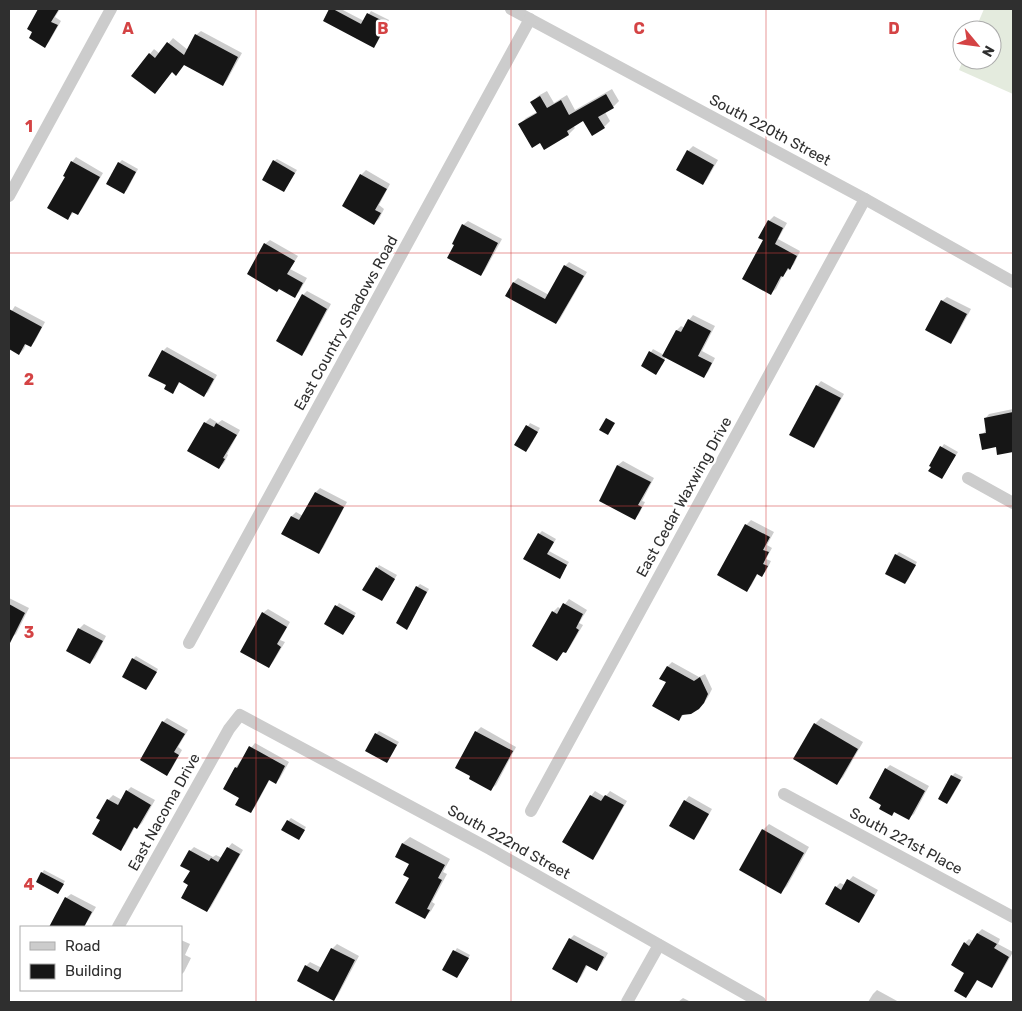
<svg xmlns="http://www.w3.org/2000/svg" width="1022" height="1011" viewBox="0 0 1022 1011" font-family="Rubik,sans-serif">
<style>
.green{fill:#e4ebde}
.shadow{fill:#0003}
.building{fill:#161616}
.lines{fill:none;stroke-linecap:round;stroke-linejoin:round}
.street{stroke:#ccc;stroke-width:12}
.grid{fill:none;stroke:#d44344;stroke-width:1;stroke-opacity:0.55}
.labels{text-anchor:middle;stroke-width:5;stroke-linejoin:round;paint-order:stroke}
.street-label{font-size:15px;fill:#2f2f2f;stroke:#fff}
.grid-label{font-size:16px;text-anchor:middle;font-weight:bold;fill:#d44344;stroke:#fff;stroke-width:5;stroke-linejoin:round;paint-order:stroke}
</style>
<rect width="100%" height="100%" fill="#fff"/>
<polygon class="green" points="984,9 1013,9 1013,94 959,70 963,60 992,60 992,30 975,30"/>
<g class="shadow">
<polygon points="40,9 60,9 55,17 61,21 49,42 45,46 34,32 28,29"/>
<polygon points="330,9 341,9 364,21 371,11 389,20 377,43 374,46 324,20"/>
<polygon points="201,31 242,53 227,80 223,84 185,64 173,71 155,93 133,75 154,49 160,54 173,38 188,50 196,35"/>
<polygon points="612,89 619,101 613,107 605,112 610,121 604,127 584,120 573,126 575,128 569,134 540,141 520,124 526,118 537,112 532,102 538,96 547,91 554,103 567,95 575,110"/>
<polygon points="693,146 718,160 707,179 703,184 688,151"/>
<polygon points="76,157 103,173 82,209 78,214 74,212 68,218 66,177 72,162"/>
<polygon points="277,159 297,170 284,191 274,161"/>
<polygon points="122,160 138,169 127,190 124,192 119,163"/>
<polygon points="366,170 390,184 379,205 384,209 379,219 374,223 361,175"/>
<polygon points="774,216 787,223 778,239 800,251 794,264 783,275 776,289 771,293 769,221"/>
<polygon points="468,221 502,239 485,270 481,275 463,225"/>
<polygon points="270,240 298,256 290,269 307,278 299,292 294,296 265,244"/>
<polygon points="569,262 587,272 560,319 556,323 507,295 514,282 518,278 549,295 565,266"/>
<polygon points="307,291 331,304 306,350 302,354 303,295"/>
<polygon points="947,297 971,309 955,338 951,343 942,301"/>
<polygon points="15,306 45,322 35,341 31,346 26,344 24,349 19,354 11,349 9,353 9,315"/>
<polygon points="693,315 715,326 702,351 715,358 708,372 704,376 666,357 656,374 642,366 653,349 664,355 677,330 681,326 685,328 689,320"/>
<polygon points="167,347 217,375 208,392 204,395 180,382 176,388 172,392 167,385 150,375 163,351"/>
<polygon points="821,381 844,394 818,442 813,447 817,386"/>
<polygon points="1013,409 1013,450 998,453 997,446 981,435 987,430 985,419 989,414"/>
<polygon points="210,418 218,423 222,420 240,430 227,454 228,455 224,463 219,468 189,451 205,423"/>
<polygon points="530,423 540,428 529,448 526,451 516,445"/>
<polygon points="944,444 958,452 942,478 930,465"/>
<polygon points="623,461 654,478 642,501 645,502 639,514 635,518 600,500 618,465"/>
<polygon points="320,488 347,502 323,548 319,552 292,516 296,512 303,516 316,492"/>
<polygon points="751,520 774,532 767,545 772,548 766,559 771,561 766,571 762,575 758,573 751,586 747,590 719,575 746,525"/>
<polygon points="542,531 556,539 549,551 569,562 562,574 525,558 539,534"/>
<polygon points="899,552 917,562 908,580 905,583 896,555"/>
<polygon points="379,565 397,575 382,600 377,568"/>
<polygon points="420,584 429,589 409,625 417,587"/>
<polygon points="9,598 29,608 16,634 11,638 9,637"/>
<polygon points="569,599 587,610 579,623 583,625 570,647 566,652 564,651 557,659 553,612 558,607 561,609"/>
<polygon points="339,603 356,613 343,634 325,624"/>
<polygon points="268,609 290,622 280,640 285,642 273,662 269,667 263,613"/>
<polygon points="84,624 106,636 95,658 90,663 79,629"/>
<polygon points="136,656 158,669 149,686 146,688 133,659"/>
<polygon points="672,662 699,677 705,674 712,689 708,697 704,703 684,714 679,720 667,682 661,678 668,666"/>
<polygon points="167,718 188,730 178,747 182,750 171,770 166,774 163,722"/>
<polygon points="821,718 863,742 843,777 837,783 815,724"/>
<polygon points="481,727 516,747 496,785 491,789 476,732"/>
<polygon points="379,731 399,742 387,762 376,734"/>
<polygon points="255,743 289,762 280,778 276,782 270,779 255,807 250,812 241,797 236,767"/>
<polygon points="890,765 929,786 914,814 909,818 895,811 892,814 886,769"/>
<polygon points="955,773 963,777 950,800 947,802 939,798 952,776"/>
<polygon points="131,787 155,800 142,823 137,828 135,827 125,845 120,849 108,800 113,795 122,800 127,791"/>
<polygon points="595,791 605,797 610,791 627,801 597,854 593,858 591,796"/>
<polygon points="689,796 712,809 698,834 694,839 685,801"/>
<polygon points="291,818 306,827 301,836 288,821"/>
<polygon points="769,824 809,847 787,886 781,892 763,830"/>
<polygon points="410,837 450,859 443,872 447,874 432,902 435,904 431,911 425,917 410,877 411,864 397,856 403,843"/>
<polygon points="232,843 243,850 211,907 207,911 190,885 191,870 190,851 194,847 213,857 216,855 222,858 228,848"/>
<polygon points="44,870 65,881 58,892 42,873"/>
<polygon points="853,876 878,890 863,917 859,922 836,887 840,883 845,885"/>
<polygon points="71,894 96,907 84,927 51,927 66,898"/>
<polygon points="982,929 1000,939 998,944 1013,952 996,982 991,987 978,979 970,992 966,996 965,943 969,939 973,941 978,933"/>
<polygon points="574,935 608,953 601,965 597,969 588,964 581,977 577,981 570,939"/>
<polygon points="181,940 190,944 185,955 191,958 184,972 181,975"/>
<polygon points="337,944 359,956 338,995 334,999 306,966 310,962 322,968 332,949"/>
<polygon points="457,948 470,955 457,977 444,969"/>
<polygon points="877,990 899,1002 868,1002 873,994"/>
<polygon points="683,998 691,1002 678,1002"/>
</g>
<g class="building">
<polygon points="38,9 59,9 51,22 58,25 45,48 29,38 32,32 27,29"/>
<polygon points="329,9 333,9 361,24 367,13 387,23 374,48 323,21"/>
<polygon points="195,34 238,57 223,86 184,65 176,76 172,72 155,94 131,76 149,53 155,58 167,42 184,55"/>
<polygon points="606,94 614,108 598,117 605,128 592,136 583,121 567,131 569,135 544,150 540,143 532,148 518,124 537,113 530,102 540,96 547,108 561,100 569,115"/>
<polygon points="687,150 714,165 703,185 676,170"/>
<polygon points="273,160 295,173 284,192 262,180"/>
<polygon points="71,161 100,177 78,215 72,212 68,220 47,208 65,177 63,176"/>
<polygon points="118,162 136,172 124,194 106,184"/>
<polygon points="360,174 387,189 375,210 381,213 374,225 342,206"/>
<polygon points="768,220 783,228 775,244 797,256 790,270 788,268 783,277 781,276 771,295 742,279 763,240 758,238"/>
<polygon points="462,224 498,243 481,276 447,258 454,245 452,244"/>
<polygon points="264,243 295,261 287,274 303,283 295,298 279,289 277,292 247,274"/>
<polygon points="564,265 584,276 556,324 505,296 513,282 545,299"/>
<polygon points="302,294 327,309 302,356 276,341"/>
<polygon points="941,300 967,314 951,344 925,330"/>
<polygon points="9,309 42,327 31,347 25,344 19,355 9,349"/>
<polygon points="688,319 711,331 698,356 712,363 704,378 662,356 676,330 681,332"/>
<polygon points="162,350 214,379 204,397 179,382 173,394 164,389 166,385 148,376"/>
<polygon points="649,351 665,360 656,375 641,366"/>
<polygon points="816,385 841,398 814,448 789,435"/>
<polygon points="1013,412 1013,452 997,455 996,447 982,450 979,434 986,433 984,418"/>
<polygon points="606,418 615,423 608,435 599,430"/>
<polygon points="204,422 214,427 216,423 237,435 223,458 225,459 219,469 187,451"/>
<polygon points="526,425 538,432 526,452 514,445"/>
<polygon points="940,446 956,455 942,479 928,471 931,467 929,466"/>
<polygon points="617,465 651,482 638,505 642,507 635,520 599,501"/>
<polygon points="315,492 344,507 319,554 281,534 291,516 299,520"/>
<polygon points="745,524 770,537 763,550 769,552 763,564 768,566 762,577 757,574 747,592 717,575"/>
<polygon points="538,533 554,542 547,554 567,565 560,579 523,559"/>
<polygon points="895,554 916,565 905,584 885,574"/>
<polygon points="376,567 395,579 382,601 362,590"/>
<polygon points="416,586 427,592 407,630 396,623"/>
<polygon points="563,603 583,614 576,628 579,630 566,653 563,652 557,661 532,646 552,611 557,614"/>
<polygon points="9,604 25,613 9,645"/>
<polygon points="335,605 355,616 343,635 324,624"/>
<polygon points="262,612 287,627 277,644 281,647 269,668 240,652"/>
<polygon points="78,628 103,641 90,664 66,651"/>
<polygon points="132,658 157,672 146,690 122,677"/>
<polygon points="667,666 694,681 700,677 708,694 704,703 699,709 691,714 682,715 679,721 652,706 666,682 659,679"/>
<polygon points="162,721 185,734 174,752 179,755 167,776 140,760"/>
<polygon points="814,723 858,749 837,785 793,759"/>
<polygon points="475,731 513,751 491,791 469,779 470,776 455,768"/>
<polygon points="375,733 397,745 387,763 365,751"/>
<polygon points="249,746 285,766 276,784 269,780 251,813 235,805 239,798 223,789 235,767 237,768"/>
<polygon points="885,768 925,791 909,820 894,812 892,816 879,809 881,805 869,798"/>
<polygon points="951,775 961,780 947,804 938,799"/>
<polygon points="126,790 151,805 137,829 134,827 121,851 92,834 100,820 96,818 107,799 118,805"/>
<polygon points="590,795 601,801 605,795 624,805 593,860 562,842"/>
<polygon points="684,800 709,814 694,840 669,826"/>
<polygon points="287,820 305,830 299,840 281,830"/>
<polygon points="762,829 804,853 781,894 739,870"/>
<polygon points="402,843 445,865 438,878 442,880 427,909 430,910 425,919 395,903 409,878 403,875 409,864 395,857"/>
<polygon points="227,847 240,854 207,912 181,898 188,885 183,882 190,871 180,866 189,850 209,861 211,858 218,862"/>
<polygon points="41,872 64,884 58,894 36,882"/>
<polygon points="847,879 875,895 859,923 825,904 835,886 841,890"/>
<polygon points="65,897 92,912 84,927 49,927"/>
<polygon points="977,933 997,944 994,948 1009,957 992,988 977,980 966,998 954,991 964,973 951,965 964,942 969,946"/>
<polygon points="569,938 604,957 597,971 586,965 577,983 552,969"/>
<polygon points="331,948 355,960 334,1001 297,981 305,965 318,972"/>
<polygon points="453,950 469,958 457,978 442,970"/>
</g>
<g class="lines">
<g class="street">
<polyline points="511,9 865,199 1013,282"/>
<polyline points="9,196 111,9"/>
<polyline points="968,478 1013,503"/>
<polyline points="189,643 530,19"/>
<polyline points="784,794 1013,917"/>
<polyline points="531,811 865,199"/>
<polyline points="118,927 229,729 240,715 490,849 760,1002"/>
<polyline points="627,1002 659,945"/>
</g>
</g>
<path class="grid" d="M256 9V1002M511 9V1002M766 9V1002M9 253H1013M9 506H1013M9 758H1013"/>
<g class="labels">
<g class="street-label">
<text transform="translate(770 130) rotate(28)" y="5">South 220th Street</text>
<text transform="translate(346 323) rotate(-61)" y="5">East Country Shadows Road</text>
<text transform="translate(684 497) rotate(-61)" y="5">East Cedar Waxwing Drive</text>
<text transform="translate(164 812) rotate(-61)" y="5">East Nacoma Drive</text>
<text transform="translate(906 841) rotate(28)" y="5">South 221st Place</text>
<text transform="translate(509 842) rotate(29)" y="5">South 222nd Street</text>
</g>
</g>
<g class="grid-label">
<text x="128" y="34">A</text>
<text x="383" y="34">B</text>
<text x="639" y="34">C</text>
<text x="894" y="34">D</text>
<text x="29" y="132">1</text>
<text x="29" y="385">2</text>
<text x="29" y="638">3</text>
<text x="29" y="890">4</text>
</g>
<rect width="1022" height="1011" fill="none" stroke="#2f2f2f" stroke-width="20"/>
<rect x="20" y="926" width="162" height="65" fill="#ffffff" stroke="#acacac"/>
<rect x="30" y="942" width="25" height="8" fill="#cccccc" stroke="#acacac"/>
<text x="65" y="951" font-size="15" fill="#2f2f2f">Road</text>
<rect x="30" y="964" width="25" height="15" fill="#161616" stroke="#acacac"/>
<text x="65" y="976" font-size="15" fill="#2f2f2f">Building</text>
<g transform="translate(977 45) rotate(119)"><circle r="24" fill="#ffffff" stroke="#acacac"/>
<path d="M0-4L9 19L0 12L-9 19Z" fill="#d44344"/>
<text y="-8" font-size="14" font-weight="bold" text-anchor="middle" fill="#2f2f2f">N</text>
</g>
</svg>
